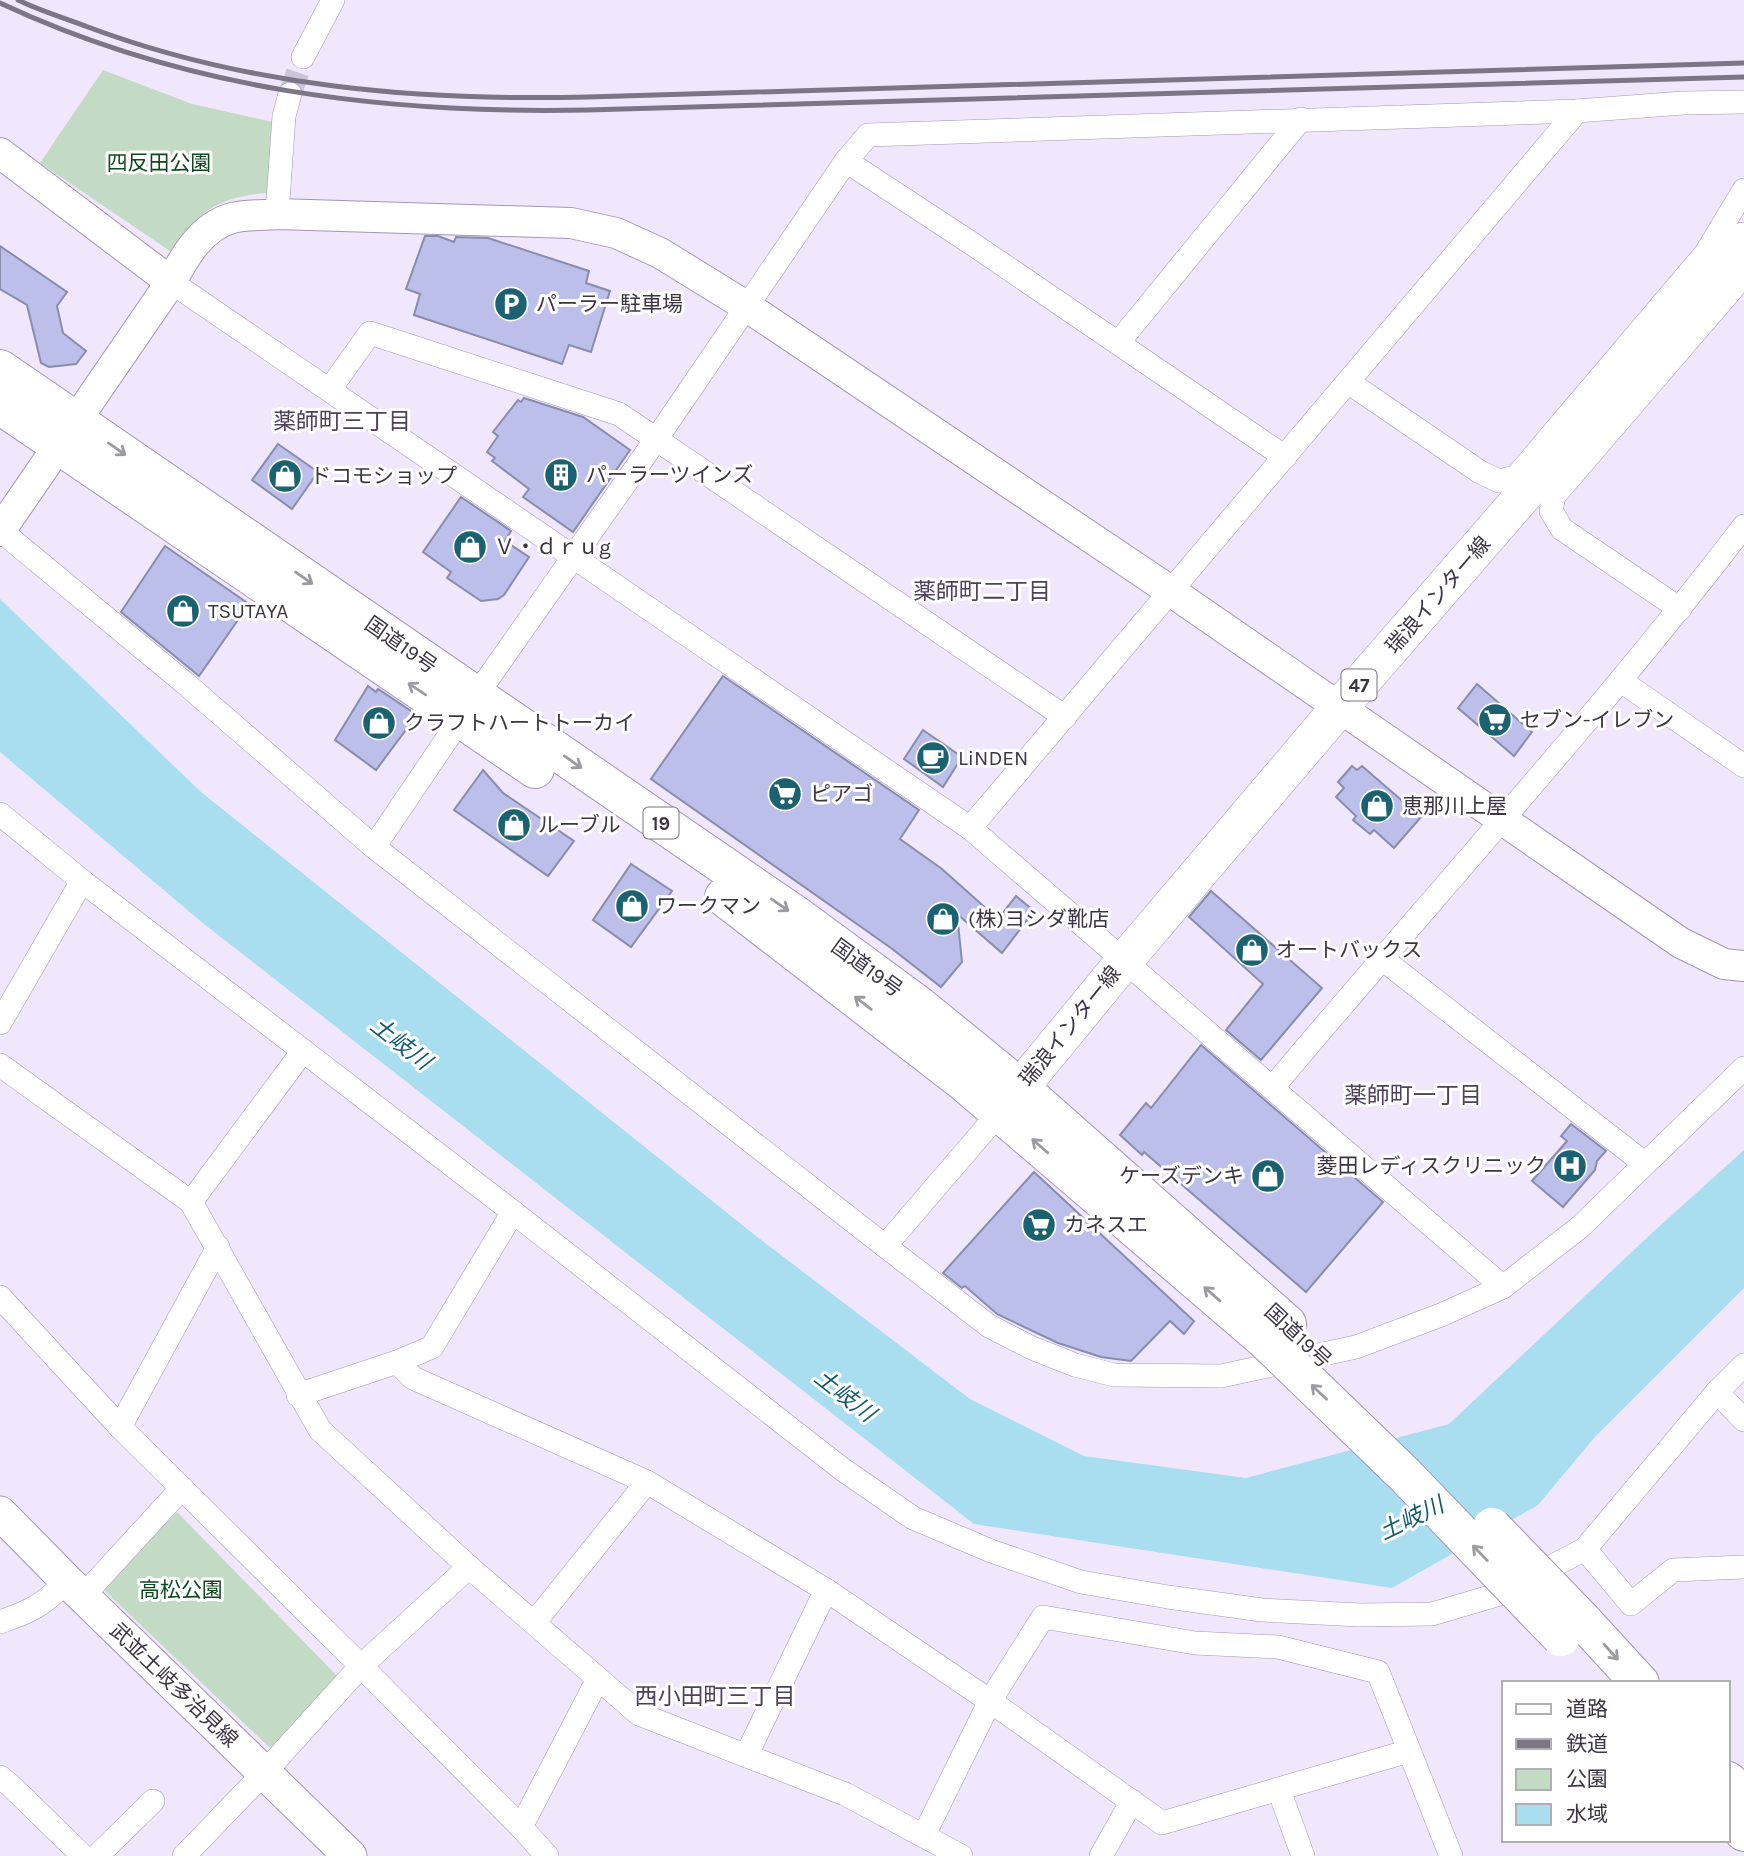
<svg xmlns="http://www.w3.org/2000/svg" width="1744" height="1856" viewBox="0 0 1744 1856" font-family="Karla,'Noto Sans JP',sans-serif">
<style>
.green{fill:#c3dac5}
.water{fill:#a8deef}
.building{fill:#bbbfea;stroke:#888cad;stroke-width:2}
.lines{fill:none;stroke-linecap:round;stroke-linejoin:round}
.minor-tunnel{stroke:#ccc4d7;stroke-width:23;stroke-dasharray:23 11;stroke-linecap:butt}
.minor-casing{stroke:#a495b6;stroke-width:24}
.tertiary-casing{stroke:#a495b6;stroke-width:32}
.secondary-casing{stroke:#a495b6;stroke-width:35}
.primary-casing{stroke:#a495b6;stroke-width:38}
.trunk-casing{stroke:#a495b6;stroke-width:40}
.minor{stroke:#fff;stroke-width:23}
.tertiary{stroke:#fff;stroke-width:30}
.secondary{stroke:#fff;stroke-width:33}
.primary{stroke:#fff;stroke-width:37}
.trunk{stroke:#fff;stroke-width:38}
.rail{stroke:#7c7585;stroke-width:5}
.trunk-bridge-casing{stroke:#a495b6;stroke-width:40;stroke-linecap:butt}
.trunk-bridge{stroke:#fff;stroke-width:38}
.oneway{stroke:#9e9aa2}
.labels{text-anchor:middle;stroke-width:6;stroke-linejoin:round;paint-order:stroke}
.shield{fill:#fff;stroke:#76727c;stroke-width:2}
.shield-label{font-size:19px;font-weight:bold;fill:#3c3644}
.park-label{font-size:21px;fill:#0f481e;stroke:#fff}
.poi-label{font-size:21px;fill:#3c3644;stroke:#fff;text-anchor:start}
.street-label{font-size:21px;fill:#3c3644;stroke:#fff}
.neighbourhood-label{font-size:23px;fill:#4e415e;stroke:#fff}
.water-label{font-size:23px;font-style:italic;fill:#145c6e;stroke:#fff}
</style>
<rect width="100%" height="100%" fill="#f0e7fc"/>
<g class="green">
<path d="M103 70 192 104 277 123 273 192C216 198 205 207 170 251L40 163Z"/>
<polygon points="177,1512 344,1683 272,1750 103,1589"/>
</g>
<polygon class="water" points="0,599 201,792 756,1236 970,1399 1084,1456 1246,1478 1449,1424 1653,1232 1744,1150 1744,1288 1595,1437 1538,1505 1392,1588 974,1524 204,924 0,752"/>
<g class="building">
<polygon points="425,236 438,236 454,242 456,237 488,238 589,271 586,283 610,291 591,352 569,345 562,364 414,315 420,294 406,289"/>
<polygon points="0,246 67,292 57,306 63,333 86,351 76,364 49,367 41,363 27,305 0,289"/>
<polygon points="524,398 583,417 630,450 573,532 523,497 529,489 492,461 495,458 487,452 498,436 493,432 518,400 521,402"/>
<polygon points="278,444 318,472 292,509 252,480"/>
<polygon points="461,497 511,531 505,541 529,557 504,595 498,599 481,601 447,578 451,572 423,552"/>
<polygon points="165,546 249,604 199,676 121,612"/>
<polygon points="723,676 919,810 900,839 942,869 998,919 1016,896 1034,911 1002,953 957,914 962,962 941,987 891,948 651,779"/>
<polygon points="1477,684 1532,732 1514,756 1458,708"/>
<polygon points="368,686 376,692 378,689 417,715 376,770 335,740"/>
<polygon points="923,730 962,757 943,787 904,759"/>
<polygon points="1352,766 1357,770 1362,766 1421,817 1394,848 1374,830 1370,834 1353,820 1356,816 1336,797 1344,788 1338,782"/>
<polygon points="483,770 503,793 574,841 548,876 454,810"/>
<polygon points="631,864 672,891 631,947 593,920"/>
<polygon points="1211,891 1322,988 1261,1060 1226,1030 1263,984 1189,917"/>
<polygon points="1201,1045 1383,1202 1306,1292 1144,1152 1142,1155 1120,1135 1146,1103 1151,1108"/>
<polygon points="1571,1124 1606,1151 1597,1161 1595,1170 1563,1207 1532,1181 1567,1141 1561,1136"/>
<polygon points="1034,1172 1194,1321 1184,1334 1170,1321 1131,1361 1101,1357 1058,1343 997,1314 965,1286 962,1288 943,1273"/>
</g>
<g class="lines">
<polyline class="minor-tunnel" points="290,94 303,57"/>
<g class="minor-casing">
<g id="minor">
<polyline points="303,57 333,0"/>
<polyline points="846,161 974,245 1285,457"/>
<polyline points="277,214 284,116 290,94"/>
<polyline points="171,282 970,828 1503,1287"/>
<polyline points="1118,343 1301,119"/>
<polyline points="1348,382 1480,472 1499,481 1516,477 1706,253 1744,190"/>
<polyline points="330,389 370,333 619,414 1065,717"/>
<polyline points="0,530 186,684 374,847 885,1246 989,1326 1032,1348 1075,1365 1114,1375 1221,1376 1356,1347 1441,1315 1503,1287 1580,1227 1744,1068"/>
<polyline points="1680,609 1562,529 1551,511 1554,496 1744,275"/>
<polyline points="487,680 657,438 846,161 868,135 1577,111 1683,103 1744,102"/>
<polyline points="1621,681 1744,766"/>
<polyline points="0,814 82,881 513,1212 842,1469 913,1518 991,1551 1081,1582 1168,1597 1262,1610 1360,1615 1432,1614 1500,1594 1585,1549 1717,1392 1744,1365"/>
<polyline points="970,828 1577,111"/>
<polyline points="374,847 449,736"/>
<polyline points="1381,958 1644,1163"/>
<polyline points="0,1023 82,881"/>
<polyline points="0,1065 191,1202 320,1430 469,1567 639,1714 845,1794 961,1856"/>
<path d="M1273 1087C1430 900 1595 720 1744 526"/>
<polyline points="191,1202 303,1051"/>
<polyline points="885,1246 1000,1112"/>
<polyline points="0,1297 120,1427 361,1666 521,1827 547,1856"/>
<polyline points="397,1362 413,1378 647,1482 826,1590 990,1701 1162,1823 1409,1751"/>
<polyline points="1717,1392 1744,1420"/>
<polyline points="298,1395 397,1362 432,1347 513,1212"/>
<polyline points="120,1427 218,1247"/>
<polyline points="1585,1549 1631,1604 1673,1570 1744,1567"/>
<polyline points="83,1596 182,1488"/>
<path d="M0 1622C32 1611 43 1605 67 1581"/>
<polyline points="534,1623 647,1482"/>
<polyline points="746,1756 826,1590"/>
<polyline points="0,1777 10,1785 83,1856"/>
<polyline points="1279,1790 1303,1856"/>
<polyline points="521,1827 598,1679"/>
<polyline points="924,1835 990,1701 1043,1617 1195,1643 1278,1647 1378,1672 1451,1856"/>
<polyline points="97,1856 153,1801"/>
<polyline points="184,1856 264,1773 361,1666 469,1567"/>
<polyline points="1101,1856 1132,1801"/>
</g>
</g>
<g class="tertiary-casing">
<g id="tertiary">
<polyline points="0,153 171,282"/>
<path d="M0 531 171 282C185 256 201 227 232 218 246 214 263 216 277 214L571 223 616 233 660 253 746 306 1172 592 1681 943 1724 964 1744 966"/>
</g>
</g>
<g class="secondary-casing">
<polyline id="secondary" points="0,1513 67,1581 350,1856"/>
</g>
<g class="primary-casing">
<polyline id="primary" points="1001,1111 1125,960 1339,708 1744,241"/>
</g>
<g class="trunk-casing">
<g id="trunk">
<polyline points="0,369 800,918 917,1004 1019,1087 1287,1324"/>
<polyline points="0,405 535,769"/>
<polyline points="724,897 965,1083 1264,1339"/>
<polyline points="1583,1621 1640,1683"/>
<polyline points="1728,1781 1744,1799"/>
<polyline points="1728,1814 1744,1832"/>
</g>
</g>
<use href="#minor" class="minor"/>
<use href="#tertiary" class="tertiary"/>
<use href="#secondary" class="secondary"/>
<use href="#primary" class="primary"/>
<use href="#trunk" class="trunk"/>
<g class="rail">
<path d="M18 0C40 11 65 18 88 27 248 87 418 101 588 97L1744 63"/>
<path d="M0 3C186 90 384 114 587 110L1744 77"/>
</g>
<g class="trunk-bridge-casing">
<g id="trunk-bridge">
<polyline points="1264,1339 1405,1475 1561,1637"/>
<polyline points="1492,1527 1583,1621"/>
</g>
</g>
<use href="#trunk-bridge" class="trunk-bridge"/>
</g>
<defs><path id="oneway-shaft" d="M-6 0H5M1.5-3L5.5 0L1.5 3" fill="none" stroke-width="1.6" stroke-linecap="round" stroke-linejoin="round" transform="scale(1.75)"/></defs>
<g class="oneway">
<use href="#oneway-shaft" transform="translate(117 449) rotate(35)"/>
<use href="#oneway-shaft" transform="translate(304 578) rotate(35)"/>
<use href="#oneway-shaft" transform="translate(417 689) rotate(-146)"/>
<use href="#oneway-shaft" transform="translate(573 762) rotate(35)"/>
<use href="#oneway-shaft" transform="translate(780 905) rotate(35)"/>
<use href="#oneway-shaft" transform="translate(863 1003) rotate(-142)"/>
<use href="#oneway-shaft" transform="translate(1040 1146) rotate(-139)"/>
<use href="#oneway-shaft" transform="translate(1212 1294) rotate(-139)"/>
<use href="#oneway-shaft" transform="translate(1319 1392) rotate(-136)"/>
<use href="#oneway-shaft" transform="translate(1480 1553) rotate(-134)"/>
<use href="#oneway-shaft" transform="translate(1611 1652) rotate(48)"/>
</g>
<defs>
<g id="parking-disc" transform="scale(1.75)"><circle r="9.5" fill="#1a6271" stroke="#fff"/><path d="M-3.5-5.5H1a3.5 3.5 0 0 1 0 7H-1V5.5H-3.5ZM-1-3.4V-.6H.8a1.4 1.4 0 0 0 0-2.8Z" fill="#fff"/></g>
<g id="building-disc" transform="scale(1.75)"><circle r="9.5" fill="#1a6271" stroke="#fff"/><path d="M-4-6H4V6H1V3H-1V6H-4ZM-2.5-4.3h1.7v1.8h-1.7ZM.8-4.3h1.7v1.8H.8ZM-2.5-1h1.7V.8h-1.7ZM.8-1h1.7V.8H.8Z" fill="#fff"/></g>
<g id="shop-disc" transform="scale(1.75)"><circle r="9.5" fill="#1a6271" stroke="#fff"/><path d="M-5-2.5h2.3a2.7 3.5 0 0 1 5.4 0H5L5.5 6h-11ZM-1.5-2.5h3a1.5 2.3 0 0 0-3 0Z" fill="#fff"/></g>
<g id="supermarket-disc" transform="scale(1.75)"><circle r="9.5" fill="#1a6271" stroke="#fff"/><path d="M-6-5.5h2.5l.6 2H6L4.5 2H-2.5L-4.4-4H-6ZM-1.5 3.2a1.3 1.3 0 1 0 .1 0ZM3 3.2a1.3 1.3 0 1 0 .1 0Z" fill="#fff"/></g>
<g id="cafe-disc" transform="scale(1.75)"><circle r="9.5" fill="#1a6271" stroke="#fff"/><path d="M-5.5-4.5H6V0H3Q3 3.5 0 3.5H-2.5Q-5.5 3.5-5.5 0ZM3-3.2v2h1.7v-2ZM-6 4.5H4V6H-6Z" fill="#fff"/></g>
<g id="hospital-disc" transform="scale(1.75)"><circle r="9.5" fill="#1a6271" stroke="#fff"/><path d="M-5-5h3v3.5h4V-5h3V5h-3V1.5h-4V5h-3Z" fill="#fff"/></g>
</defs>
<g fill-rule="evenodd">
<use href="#parking-disc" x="511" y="304"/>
<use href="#building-disc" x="561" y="475"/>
<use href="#shop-disc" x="285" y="476"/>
<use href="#shop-disc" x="470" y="547"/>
<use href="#shop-disc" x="183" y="611"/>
<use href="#supermarket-disc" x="1495" y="720"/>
<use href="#shop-disc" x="379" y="723"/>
<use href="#cafe-disc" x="933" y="758"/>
<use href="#supermarket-disc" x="785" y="794"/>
<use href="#shop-disc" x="1377" y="806"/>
<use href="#shop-disc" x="514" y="825"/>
<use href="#shop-disc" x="632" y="906"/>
<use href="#shop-disc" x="943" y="919"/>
<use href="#shop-disc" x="1252" y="950"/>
<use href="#hospital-disc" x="1570" y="1166"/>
<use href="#shop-disc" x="1268" y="1176"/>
<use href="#supermarket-disc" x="1039" y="1225"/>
</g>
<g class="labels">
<g class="shield">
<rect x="1341.5" y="669.5" width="35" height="31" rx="5"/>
<rect x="643.5" y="807.5" width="35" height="31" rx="5"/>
</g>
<g class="shield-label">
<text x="1359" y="692">47</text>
<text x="661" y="830">19</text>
</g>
<g class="park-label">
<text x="159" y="170">四反田公園</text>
<text x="181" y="1597">高松公園</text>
</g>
<g class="poi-label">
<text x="536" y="311">パーラー駐車場</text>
<text x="586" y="482">パーラーツインズ</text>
<text x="310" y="483">ドコモショップ</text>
<text x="494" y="554">Ｖ・ｄｒｕg</text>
<text x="208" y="618">TSUTAYA</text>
<text x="1520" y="727">セブン-イレブン</text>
<text x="404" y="730">クラフトハートトーカイ</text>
<text x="958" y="765">LiNDEN</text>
<text x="810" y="801">ピアゴ</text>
<text x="1402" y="813">恵那川上屋</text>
<text x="538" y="832">ルーブル</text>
<text x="656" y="913">ワークマン</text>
<text x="968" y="926">(株)ヨシダ靴店</text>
<text x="1276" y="957">オートバックス</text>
<text x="1546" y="1173" text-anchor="end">菱田レディスクリニック</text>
<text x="1244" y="1183" text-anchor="end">ケーズデンキ</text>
<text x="1064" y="1232">カネスエ</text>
</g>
<g class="street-label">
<text transform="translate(1438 595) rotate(-49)" y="7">瑞浪インター線</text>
<text transform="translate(401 645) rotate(35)" y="7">国道19号</text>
<text transform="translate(867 968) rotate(36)" y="7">国道19号</text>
<text transform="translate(1070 1026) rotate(-51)" y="7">瑞浪インター線</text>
<text transform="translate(1298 1336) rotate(43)" y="7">国道19号</text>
<text transform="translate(174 1685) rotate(44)" y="7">武並土岐多治見線</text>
</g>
<g class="neighbourhood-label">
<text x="342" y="429">薬師町三丁目</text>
<text x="982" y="599">薬師町二丁目</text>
<text x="1413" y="1103">薬師町一丁目</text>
<text x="715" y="1704">西小田町三丁目</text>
</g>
<g class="water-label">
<text transform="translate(401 1043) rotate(38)" y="8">土岐川</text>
<text transform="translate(845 1395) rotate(38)" y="8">土岐川</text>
<text transform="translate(1411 1518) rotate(-26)" y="8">土岐川</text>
</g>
</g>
<rect x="1502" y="1681" width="228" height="161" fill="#ffffff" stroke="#b1afb4" stroke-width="2"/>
<rect x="1516" y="1704" width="35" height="10" fill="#ffffff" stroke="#b1afb4" stroke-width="2"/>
<text x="1566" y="1716" font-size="21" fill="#3c3644">道路</text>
<rect x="1516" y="1739" width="35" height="10" fill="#7c7585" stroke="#b1afb4" stroke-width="2"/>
<text x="1566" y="1751" font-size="21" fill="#3c3644">鉄道</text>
<rect x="1516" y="1769" width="35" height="21" fill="#c3dac5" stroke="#b1afb4" stroke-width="2"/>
<text x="1566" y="1786" font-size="21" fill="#3c3644">公園</text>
<rect x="1516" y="1804" width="35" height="21" fill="#a8deef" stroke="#b1afb4" stroke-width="2"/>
<text x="1566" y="1821" font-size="21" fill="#3c3644">水域</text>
</svg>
